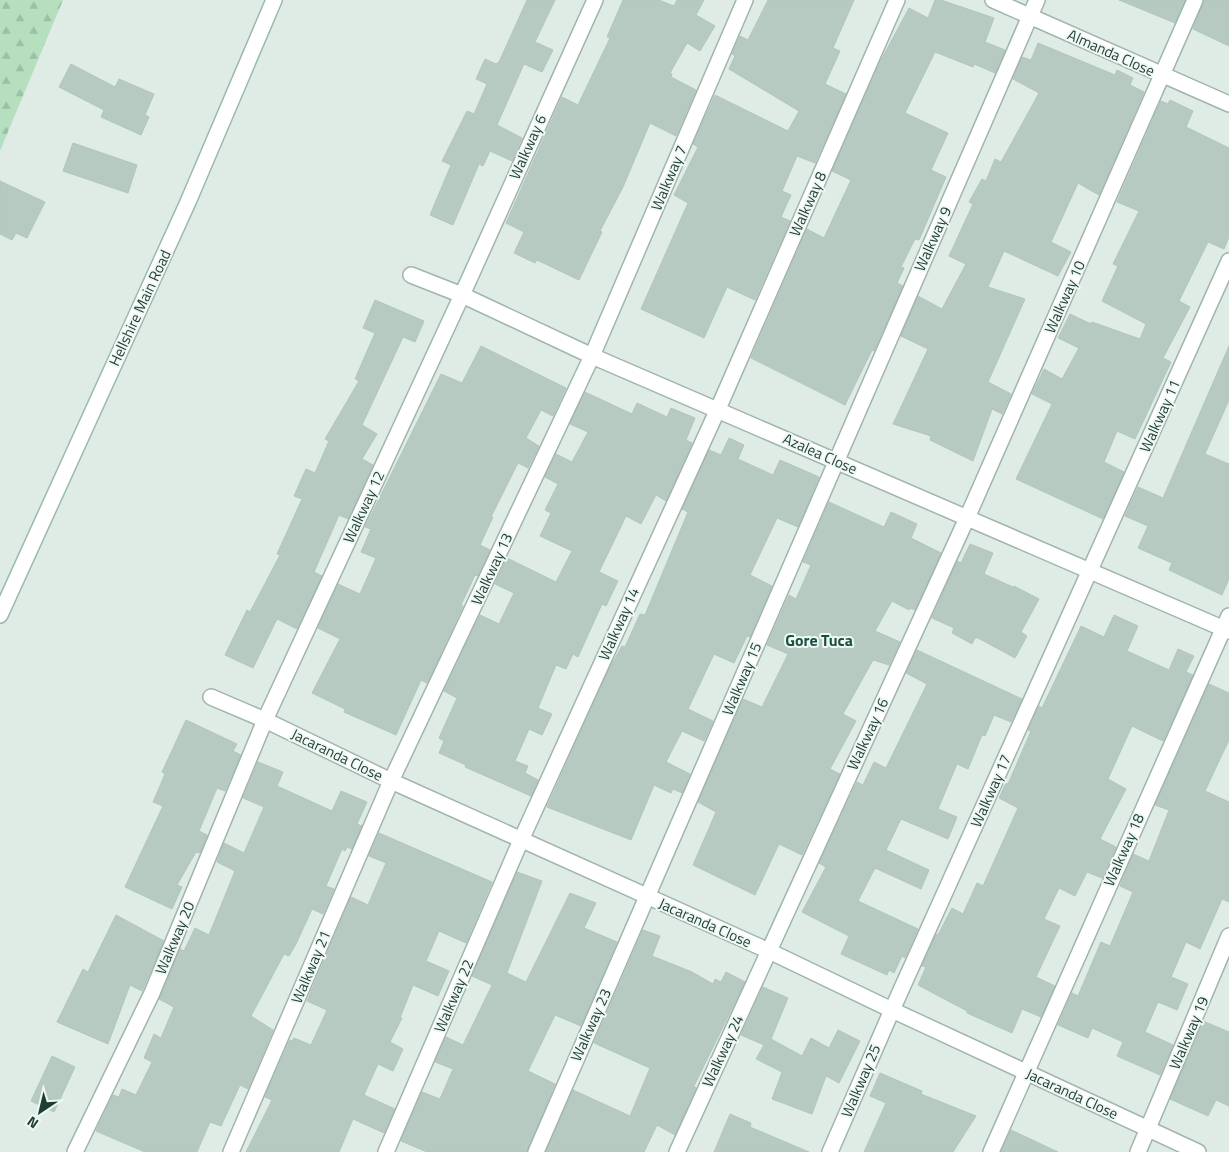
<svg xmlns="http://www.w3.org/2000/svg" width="1229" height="1152" viewBox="0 0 1229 1152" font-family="'Titillium Web',sans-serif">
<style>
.forest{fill:url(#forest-firs)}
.building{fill:#b7cac1;stroke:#b1c6bc}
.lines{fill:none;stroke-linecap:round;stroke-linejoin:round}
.street-casing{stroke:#a1b4ad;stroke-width:18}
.secondary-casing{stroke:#9cb9ae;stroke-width:18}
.street{stroke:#fff;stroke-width:15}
.secondary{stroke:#fff;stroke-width:15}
.labels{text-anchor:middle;stroke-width:4;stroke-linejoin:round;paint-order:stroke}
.street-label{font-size:15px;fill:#1e3d34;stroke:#f0f8f4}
.neighbourhood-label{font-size:16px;font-weight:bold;fill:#195141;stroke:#f0f8f4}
</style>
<defs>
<pattern id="forest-firs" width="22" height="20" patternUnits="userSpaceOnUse" patternTransform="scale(1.25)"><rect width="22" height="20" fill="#b5dfbf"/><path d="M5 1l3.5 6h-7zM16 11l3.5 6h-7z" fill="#9bc0a5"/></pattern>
</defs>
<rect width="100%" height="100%" fill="#dfece6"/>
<polygon class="forest" points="0,0 63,0 0,151"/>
<g class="building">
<polygon points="527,0 555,0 535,42 553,50 542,72 524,64 497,125 522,138 512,161 490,151 483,166 479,164 453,225 430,215 451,165 442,161 467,111 474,114 487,84 476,79 485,59 496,64 499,62"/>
<polygon points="623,0 659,0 674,6 677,0 704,0 696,15 715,26 700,51 687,43 670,73 672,74 671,77 696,90 676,136 650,123 623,187 600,231 602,232 579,280 537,260 535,263 514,253 524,232 506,223 562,97 578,105 610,38 607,37"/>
<polygon points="768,0 854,0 833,48 840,51 825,84 846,94 815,163 797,156 782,191 791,195 781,217 790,221 755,300 727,287 704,338 641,309 688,203 674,195 698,147 693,144 715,95 788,131 799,111 729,69 735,56 732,54 740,36 748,40"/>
<polygon points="935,0 941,0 994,18 985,42 1005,50 995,73 974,64 973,67 935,52 905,113 948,133 931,170 946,177 919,240 915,239 901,267 904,268 897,283 903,286 874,351 872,350 845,405 751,358 807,229 824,238 851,180 832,171 880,62 909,8 928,18"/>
<polygon points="1119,0 1185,0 1175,23"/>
<polygon points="1204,0 1229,0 1229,46 1193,29"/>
<polygon points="1038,43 1115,75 1117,70 1133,78 1130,85 1144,92 1099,195 1078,183 1051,242 1071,252 1058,276 1004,251 988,287 1025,299 988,382 1011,394 1002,414 992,409 973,461 930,440 931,436 893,424 928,349 901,336 918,296 942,309 966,264 949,256 973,204 969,202 982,179 986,181 995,159 1001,162 1039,93 1013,79 1022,57 1031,60"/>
<polygon points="71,64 115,87 119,79 154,94 145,115 149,117 141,135 101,117 104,110 59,87"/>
<polygon points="1170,100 1193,111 1186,127 1229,148 1229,237 1224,249 1208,242 1179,301 1190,307 1163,358 1171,362 1135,439 1117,431 1104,462 1124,472 1103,519 1016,479 1052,404 1032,394 1044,369 1062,379 1079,348 1058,338 1070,314 1091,324 1092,322 1140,339 1146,324 1102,301 1118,266 1113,264 1139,211 1117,202 1161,101 1168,104"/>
<polygon points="73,143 137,165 128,193 63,171"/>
<polygon points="0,181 45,202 27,238 16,233 12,240 0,234"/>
<polygon points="375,300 424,321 415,342 403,337 362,425 377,434 362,459 373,465 348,519 339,515 314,572 322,576 297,629 277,619 253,668 225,655 247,610 250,612 280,555 277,554 302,499 294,496 306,469 315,473 329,441 325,439 359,381 355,379 375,333 363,328"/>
<polygon points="481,346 566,388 553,416 541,410 526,438 539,446 528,468 518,463 491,517 493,517 480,545 490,550 478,576 475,575 461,605 463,606 427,683 421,680 396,735 344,712 345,709 312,693 340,639 318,628 338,584 360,594 376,558 361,552 371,529 365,527 441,374 462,383"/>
<polygon points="1229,346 1229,400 1205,454 1229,464 1229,579 1222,595 1169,570 1172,563 1138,548 1148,526 1125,516 1138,487 1163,498"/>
<polygon points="585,392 632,414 637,403 667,417 671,408 695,418 686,440 692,443 666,501 656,495 641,524 626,516 599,572 618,581 606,606 602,604 578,657 573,654 566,669 556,665 538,708 552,714 542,735 529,729 515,761 528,766 525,773 538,780 531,796 465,767 466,765 439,753 444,741 439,738 457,698 444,691 480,615 499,624 514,593 495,584 507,558 556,582 572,551 540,536 551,513 545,510 558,484 545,477 556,454 572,462 588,432 570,424"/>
<polygon points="729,438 744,445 738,459 773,475 780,460 819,477 798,527 777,518 750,575 772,586 750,637 747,636 734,663 714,654 688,709 713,721 704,741 682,731 666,762 690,774 682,793 673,789 671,793 654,785 631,840 547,807 609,669 622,646 625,647 640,614 645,615 688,512 682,509 709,450 721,455"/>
<polygon points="829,502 884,527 891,512 917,524 911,538 941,553 915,610 910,608 909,610 892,601 875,631 900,642 889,665 873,660 843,714 856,721 830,769 840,774 802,855 779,844 755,895 693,865 716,812 698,802 743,699 762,707 788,654 767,645 789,595 796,599 811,565 803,562"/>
<polygon points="970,544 993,553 984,574 1013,587 1014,586 1039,599 1021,632 1027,636 1015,658 978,638 975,638 972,644 952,633 954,628 932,618 957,561 961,563"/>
<polygon points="1114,615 1138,626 1127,651 1169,670 1178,649 1194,656 1186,672 1193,675 1163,741 1132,726 1108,779 1126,789 1100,839 1116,847 1102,878 1087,872 1075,896 1059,888 1044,919 1060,926 1036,977 1055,986 1041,1017 1022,1009 1012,1033 967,1013 967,1011 918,985 926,967 922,966 936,934 938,935 952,908 963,914 977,883 983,886 1018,808 999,798 1006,783 1008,784 1031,731 1028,730 1039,706 1042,708 1081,626 1104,637"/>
<polygon points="917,650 1022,699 1011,722 994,715 985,736 982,735 968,769 957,764 938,809 957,817 948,839 901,819 886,850 929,870 921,889 875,868 858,901 918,929 905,958 902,956 894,973 889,970 887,975 841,954 849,936 802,912 826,867 819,863 857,782 863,785 874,762 886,768 927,684 906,673"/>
<polygon points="1209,684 1229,693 1229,740 1205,791 1229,802 1229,902 1222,899 1200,949 1186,942 1171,977 1188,984 1177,1010 1158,1002 1145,1032 1173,1045 1160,1075 1117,1056 1123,1042 1092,1028 1088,1038 1058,1025 1072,993 1078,996 1101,942 1110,946 1133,892 1120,886 1133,854 1149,861 1169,810 1155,805"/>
<polygon points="186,720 237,744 233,751 241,755 225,791 217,788 199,831 207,835 200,853 196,852 177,885 182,887 172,909 125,887 163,806 153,802 165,774 162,772"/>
<polygon points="258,762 283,772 277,786 332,811 341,791 367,802 357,824 362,826 352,849 347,847 345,851 342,849 326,886 334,889 323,914 312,909 296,944 289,956 284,954 251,1016 273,1030 248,1089 240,1085 221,1126 210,1122 197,1152 145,1152 96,1131 113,1095 119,1097 122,1089 136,1095 152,1062 144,1058 154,1034 161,1038 174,1007 159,999 180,949 184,951 195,928 209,935 235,871 217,862 224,843 244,853 264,807 243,798"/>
<polygon points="379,833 492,882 466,943 439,931 426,961 449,971 438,996 413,985 400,1018 402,1018 390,1042 403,1049 393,1071 378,1064 364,1095 395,1109 384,1133 353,1119 339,1152 246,1152 272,1100 265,1097 290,1040 292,1041 294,1038 311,1045 327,1010 307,1001 351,897 368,905 386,863 369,856"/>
<polygon points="517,872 542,881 507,973 526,982 570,893 596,903 584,928 617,942 581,1026 555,1015 528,1071 555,1084 527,1152 427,1152 401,1141 422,1092 440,1099 453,1069 435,1062 446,1037 463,1045 492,985 472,976"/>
<polygon points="116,915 164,941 142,991 130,985 108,1044 57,1022 83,969 88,972"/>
<polygon points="643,930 660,936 652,956 692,972 713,984 715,979 721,982 726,972 745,982 694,1086 696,1088 675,1135 657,1125 644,1152 546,1152 573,1090 630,1116 650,1068 594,1043"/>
<polygon points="763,987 788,998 771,1039 802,1056 811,1038 829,1048 838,1030 860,1041 839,1083 826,1076 812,1114 772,1099 782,1072 756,1059 764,1045 741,1035"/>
<polygon points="1203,1021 1229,1032 1229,1106 1216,1100 1208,1116 1170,1099"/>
<polygon points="52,1056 75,1067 54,1112 31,1101"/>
<polygon points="880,1073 922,1091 921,1094 976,1116 953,1152 864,1152 886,1103 870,1096"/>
<polygon points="730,1114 751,1123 750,1127 809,1152 714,1152"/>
<polygon points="1011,1130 1058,1152 1001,1152"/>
</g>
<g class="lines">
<g class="street-casing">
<g id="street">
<polyline points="993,0 1229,104"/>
<polyline points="411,275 462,295 592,356 1229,631"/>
<polyline points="211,697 265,720 391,781 769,951 892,1010 1198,1152"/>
<polyline points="75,1152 152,993 265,720 462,295 595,0"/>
<polyline points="231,1152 391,781 592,356 745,0"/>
<polyline points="386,1152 521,840 718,409 897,0"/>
<polyline points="536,1152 1037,0"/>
<polyline points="677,1152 967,518 1195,0"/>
<polyline points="830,1152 892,1010 1229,261"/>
<polyline points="991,1152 1229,616"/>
<polyline points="1138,1152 1229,936"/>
</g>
</g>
<g class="secondary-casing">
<polyline id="secondary" points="0,615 188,202 274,0"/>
</g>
<use href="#street" class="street"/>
<use href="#secondary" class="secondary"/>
</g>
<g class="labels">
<g class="street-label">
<text transform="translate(1111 53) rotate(24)" y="5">Almanda Close</text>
<text transform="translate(528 147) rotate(-66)" y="5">Walkway 6</text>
<text transform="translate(669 178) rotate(-67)" y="5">Walkway 7</text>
<text transform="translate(808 204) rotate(-66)" y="5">Walkway 8</text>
<text transform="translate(933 239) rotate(-66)" y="5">Walkway 9</text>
<text transform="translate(1065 297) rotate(-66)" y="5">Walkway 10</text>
<text transform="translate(140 308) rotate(-65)" y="5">Hellshire Main Road</text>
<text transform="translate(1160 416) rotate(-66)" y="5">Walkway 11</text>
<text transform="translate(820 454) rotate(24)" y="5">Azalea Close</text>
<text transform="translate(364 507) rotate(-65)" y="5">Walkway 12</text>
<text transform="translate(492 569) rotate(-65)" y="5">Walkway 13</text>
<text transform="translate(619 624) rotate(-66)" y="5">Walkway 14</text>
<text transform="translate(742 679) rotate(-67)" y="5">Walkway 15</text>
<text transform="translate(868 734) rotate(-65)" y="5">Walkway 16</text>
<text transform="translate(337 755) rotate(26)" y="5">Jacaranda Close</text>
<text transform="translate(991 791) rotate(-66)" y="5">Walkway 17</text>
<text transform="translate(1124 850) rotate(-66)" y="5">Walkway 18</text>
<text transform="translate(705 923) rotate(24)" y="5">Jacaranda Close</text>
<text transform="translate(175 938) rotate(-67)" y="5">Walkway 20</text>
<text transform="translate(311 967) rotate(-67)" y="5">Walkway 21</text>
<text transform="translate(454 996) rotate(-67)" y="5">Walkway 22</text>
<text transform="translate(591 1025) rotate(-66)" y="5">Walkway 23</text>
<text transform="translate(1189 1033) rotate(-67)" y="5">Walkway 19</text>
<text transform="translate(723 1051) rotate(-65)" y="5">Walkway 24</text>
<text transform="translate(861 1081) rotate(-67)" y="5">Walkway 25</text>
<text transform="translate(1072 1094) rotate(25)" y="5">Jacaranda Close</text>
</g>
<g class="neighbourhood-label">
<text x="819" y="646">Gore Tuca</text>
</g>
</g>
<g transform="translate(40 1112) rotate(215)" stroke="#f0f8f4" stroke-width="4" paint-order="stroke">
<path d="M0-4L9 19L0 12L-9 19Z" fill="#1e3d34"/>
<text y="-8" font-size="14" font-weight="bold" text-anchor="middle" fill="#1e3d34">N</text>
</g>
</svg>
